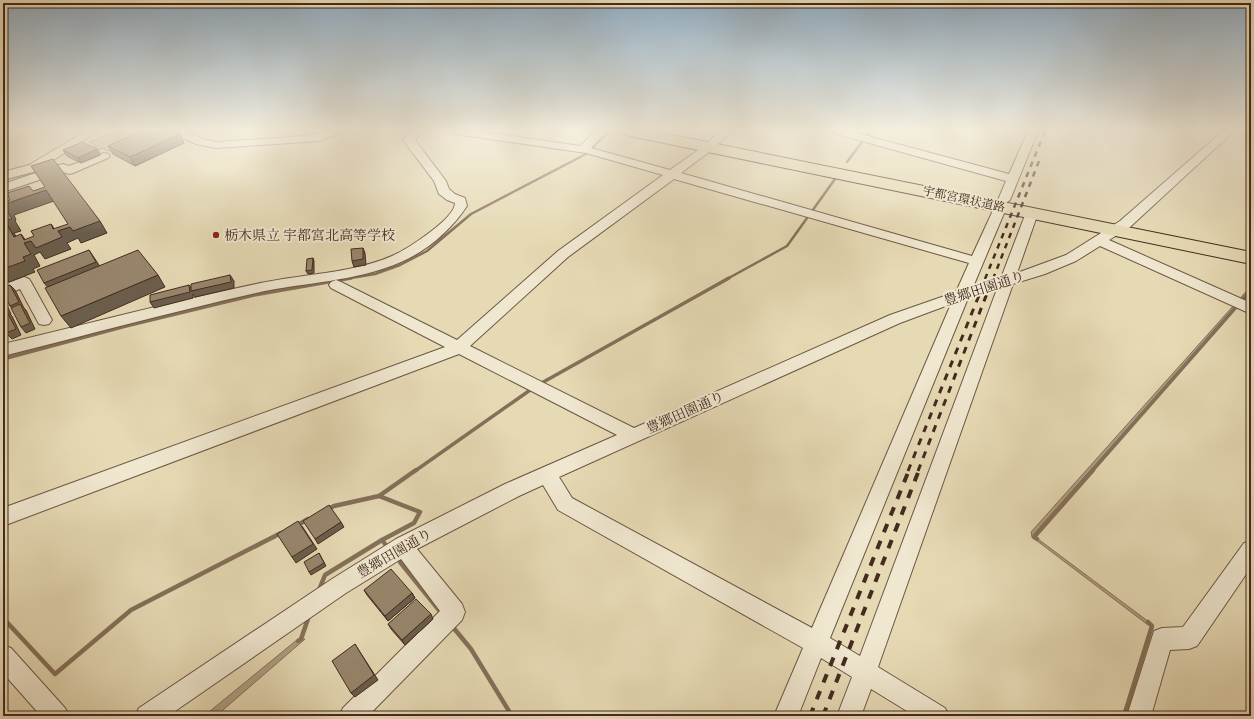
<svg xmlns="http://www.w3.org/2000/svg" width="1254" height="719" viewBox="0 0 1254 719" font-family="'Gentium Book Plus','Noto Serif JP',serif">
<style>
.green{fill:#cabc9c;stroke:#87735e}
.water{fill:#af9e82;stroke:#84705a}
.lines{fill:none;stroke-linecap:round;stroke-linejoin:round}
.stream-far2{stroke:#84705a;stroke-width:2.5}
.stream-far1{stroke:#84705a;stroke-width:3.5}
.stream{stroke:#84705a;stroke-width:4.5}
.minor-casing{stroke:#6c5644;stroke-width:2}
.highway-casing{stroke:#442a1f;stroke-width:2}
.minor{fill:#efe7cf;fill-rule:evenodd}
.highway{fill:#e6dab5;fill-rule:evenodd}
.rail-far2{stroke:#442a1f;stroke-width:2.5;stroke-dasharray:5.5 5.5;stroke-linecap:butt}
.rail-far1{stroke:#442a1f;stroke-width:3;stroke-dasharray:7 7;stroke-linecap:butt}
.rail{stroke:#442a1f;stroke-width:4;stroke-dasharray:9 9;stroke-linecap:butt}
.wall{fill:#83735e;stroke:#442a1f}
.shaded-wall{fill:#6a5e4c;stroke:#442a1f}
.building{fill:#98866d;stroke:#442a1f}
.poi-dot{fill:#8f2418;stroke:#efe7cf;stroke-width:1.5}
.labels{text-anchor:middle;stroke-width:4;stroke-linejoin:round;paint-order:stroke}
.far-street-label{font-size:12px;fill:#442a1f;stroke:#efe7cf}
.poi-label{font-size:14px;fill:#442a1f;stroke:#efe7cf;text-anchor:start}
.street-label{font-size:14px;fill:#442a1f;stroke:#efe7cf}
</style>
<rect width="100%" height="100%" fill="#e6dab5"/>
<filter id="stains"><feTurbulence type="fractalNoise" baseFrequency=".005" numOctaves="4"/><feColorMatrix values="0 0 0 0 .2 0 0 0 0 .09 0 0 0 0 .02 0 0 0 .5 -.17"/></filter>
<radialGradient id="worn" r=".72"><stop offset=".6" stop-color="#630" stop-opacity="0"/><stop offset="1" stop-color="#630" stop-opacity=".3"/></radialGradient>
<polygon class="green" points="116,131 154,131 108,151 102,148 98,150 92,148 96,145 90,142"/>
<g class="water">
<polygon points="1251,286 1251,289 1034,534 1034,536 1153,625 1148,625 1032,537 1031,532"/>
<polygon points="298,639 305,639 216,716 204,716"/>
</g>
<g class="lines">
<g class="stream-far2">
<polyline points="490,139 561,149"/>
<polyline points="591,149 608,132"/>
<polyline points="847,162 870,131"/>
<polyline points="345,279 375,274 400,265 427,251 471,214 586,154"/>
<polyline points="727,279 787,246 835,179"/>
</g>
<g class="stream-far1">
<polyline points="3,359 126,326 254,295 351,278"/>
<polyline points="538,385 729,278"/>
<polyline points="415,471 533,388"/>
<polyline points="1092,471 1251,290"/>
</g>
<g class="stream">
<polyline points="328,509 334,506 379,496"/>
<polyline points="296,526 308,519"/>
<polyline points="1037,539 1034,537 1093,470"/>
<polyline points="385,544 382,540 414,523 420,512 379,496 416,470"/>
<polyline points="400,562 443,615"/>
<polyline points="319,590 325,575 382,540"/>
<polyline points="3,618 55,674 131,610 281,533"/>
<polyline points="452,626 471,649 512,716"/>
<polyline points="298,641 301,639 309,616"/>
<polyline points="1124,716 1152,626 1148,622"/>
</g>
<g class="minor-casing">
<g id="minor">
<polygon points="86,131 98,131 37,171 3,180 3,172 29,165"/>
<path d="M171 131H185L203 139 216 142C244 140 272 139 300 136 315 135 328 130 342 131L341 133 318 141 216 148 196 144 172 133Z"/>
<path d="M412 131H423L415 140 446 181 449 189 455 194 465 198 467 206C451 230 428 250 401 262 356 282 304 282 256 293 171 312 87 335 3 356V344C87 324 171 302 256 284 300 274 350 274 392 256 406 250 455 219 455 203L447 200 439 194 434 181 403 140Z"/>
<path d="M451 131H478L580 146 596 131H607L591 148 670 170 701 148 721 131H732L709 152 681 173 972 256 995 206 1000 203 998 200 1006 181 833 133 832 131H849L1009 174 1028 131H1038L1010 200 1006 203 1007 206 973 287 1001 278 1027 210H1037L1038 213 1017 273 1066 255 1120 221 1223 131H1234L1130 227 1109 240 1251 303V314L1100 246 1076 261 1045 274 1013 284 878 667 945 708 949 716H915L871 689 861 716H837L852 677 821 658 798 716H774L803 648 558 510 543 485 519 496 417 549 462 604 465 612 462 620 368 716H339L343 708 440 611 401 559 346 593 168 716H135L139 708 332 579 396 539 505 484 617 435 459 354 3 526V508L445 347 331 288 329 285 331 282 336 280 341 282 457 340 558 251 663 175 586 153 456 134 452 133ZM674 179 969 263 956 292 890 315 634 428 470 346 568 257ZM997 289 860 656 830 638 968 298ZM951 304 812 628 572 498 559 477 900 323Z"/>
<polygon points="1235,131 1251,131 1251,137 1236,133"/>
<polygon points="104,153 108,154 110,156 108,158 73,173 69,174 63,172 3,192 3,184 59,165 63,164 69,166"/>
<polygon points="24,277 29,279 31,282 52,320 49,324 44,325 39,324 20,289 3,296 3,285"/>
<polygon points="1251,541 1251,567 1197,646 1189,649 1170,650 1151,716 1127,716 1154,631 1162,628 1183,627 1244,543"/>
<polygon points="3,645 11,648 65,708 69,716 41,716 3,673"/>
</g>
</g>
<g class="highway-casing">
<polygon id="highway" points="622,131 652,131 1251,252 1251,264 630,136 625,134"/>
</g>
<use href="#minor" class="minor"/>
<use href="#highway" class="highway"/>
<g class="rail-far2">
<polyline points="985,279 1045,131"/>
<polyline points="993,279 1039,161"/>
</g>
<g class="rail-far1">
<polyline points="908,471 986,278"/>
<polyline points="918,471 993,278"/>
</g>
<g class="rail">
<polyline points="810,716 909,470"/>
<polyline points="823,716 919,470"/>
</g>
</g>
<g class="wall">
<polygon points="180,134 184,143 135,166 113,154 108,146"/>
<polygon points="97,149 100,155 81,163 67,156 63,150"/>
<polygon points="364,590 412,593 415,598 388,621 367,595"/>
<polygon points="433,619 405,645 391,629 388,624"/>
</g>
<g class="shaded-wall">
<polygon points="180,134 184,143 135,166 130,157"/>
<polygon points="97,149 100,155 81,163 78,158"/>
<polygon points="46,190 54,201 14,215 16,220 15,221 21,231 14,233 23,249 14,237 3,216 3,210 5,204"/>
<polygon points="100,221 107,233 81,243 78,238 67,243 71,249 45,259 40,252 34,255 40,266 33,269 35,272 9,282 3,275 3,269 23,257 24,240 21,234 27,242 53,229 51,224 59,235 58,231 70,227"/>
<polygon points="363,248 365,253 366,265 354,267 352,261"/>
<polygon points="89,250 103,271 51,291 44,283"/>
<polygon points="313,258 314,261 314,273 308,274 306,271"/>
<polygon points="158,275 165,287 71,328 61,316"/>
<polygon points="230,275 234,281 234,288 195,297 193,294 193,298 154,308 150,302 189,285 193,291"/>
<polygon points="10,285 15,290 24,308 26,310 35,329 26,333 21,327 15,312 10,306"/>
<polygon points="3,297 11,314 10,314 12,316 21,335 12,339 6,333 3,317"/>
<polygon points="3,332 7,341 3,343"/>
<polygon points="341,522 344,527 318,544 315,539"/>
<polygon points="302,526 317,549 296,563 292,557"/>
<polygon points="319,553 326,566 311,575 309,572"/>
<polygon points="412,593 415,598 388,621 385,616"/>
<polygon points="431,614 433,619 405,645 402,640"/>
<polygon points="355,644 358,649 378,680 355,697 351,693"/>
</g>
<g class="building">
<polygon points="141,131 172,131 180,134 130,157 108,146"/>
<polygon points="82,142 97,149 78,158 63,150"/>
<polygon points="53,159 100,221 73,231 70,227 58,231 62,237 36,248 31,241 24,243 31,254 23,257 25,261 3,269 3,214 8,212 12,219 5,221 14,237 21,234 24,240 34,236 31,231 51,224 53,229 68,224 46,190 5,204 7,209 3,210 3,202 10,200 7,193 29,186 33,191 45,187 31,166"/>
<polygon points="363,248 363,259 352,261 351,249"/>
<polygon points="89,250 96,262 44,283 37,270"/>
<polygon points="138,250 158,275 61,316 45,288"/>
<polygon points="313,258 312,270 306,271 307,259"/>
<polygon points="230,275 231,282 191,291 191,284"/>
<polygon points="10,285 19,302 10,306 3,292 3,287"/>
<polygon points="189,285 190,292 150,302 150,295"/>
<polygon points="3,303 5,308 3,309"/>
<polygon points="20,304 30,323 21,327 11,308"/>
<polygon points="6,310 16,329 6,333 3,327 3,312"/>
<polygon points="329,505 341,522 315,539 303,521"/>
<polygon points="298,521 313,544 292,557 277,534"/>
<polygon points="319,553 324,563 309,572 304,562"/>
<polygon points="391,569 412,593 385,616 364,590"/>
<polygon points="416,599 431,614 402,640 388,624"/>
<polygon points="355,644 374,675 351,693 332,661"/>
</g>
<linearGradient id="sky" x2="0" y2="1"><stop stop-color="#91abbf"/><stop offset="0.56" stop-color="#f4eede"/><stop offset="1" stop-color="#f4eede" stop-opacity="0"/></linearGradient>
<rect width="1254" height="232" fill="url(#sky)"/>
<circle class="poi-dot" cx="216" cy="235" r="4"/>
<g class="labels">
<g class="far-street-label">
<text transform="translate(964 199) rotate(12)" y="4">宇都宮環状道路</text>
</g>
<g class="poi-label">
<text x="224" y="240">栃木県立 宇都宮北高等学校</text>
</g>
<g class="street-label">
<text transform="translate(984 288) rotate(-18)" y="5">豊郷田園通り</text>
<text transform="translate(685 412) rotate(-24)" y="5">豊郷田園通り</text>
<text transform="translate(394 553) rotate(-30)" y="5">豊郷田園通り</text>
</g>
</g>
<rect width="1254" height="719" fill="none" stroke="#e6dab5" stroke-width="16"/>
<rect x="4" y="4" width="1246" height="711" fill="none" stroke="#442a1f" stroke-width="2"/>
<rect x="8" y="8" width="1238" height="703" fill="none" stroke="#442a1f"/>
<rect width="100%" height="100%" filter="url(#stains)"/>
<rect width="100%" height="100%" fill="url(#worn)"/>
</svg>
